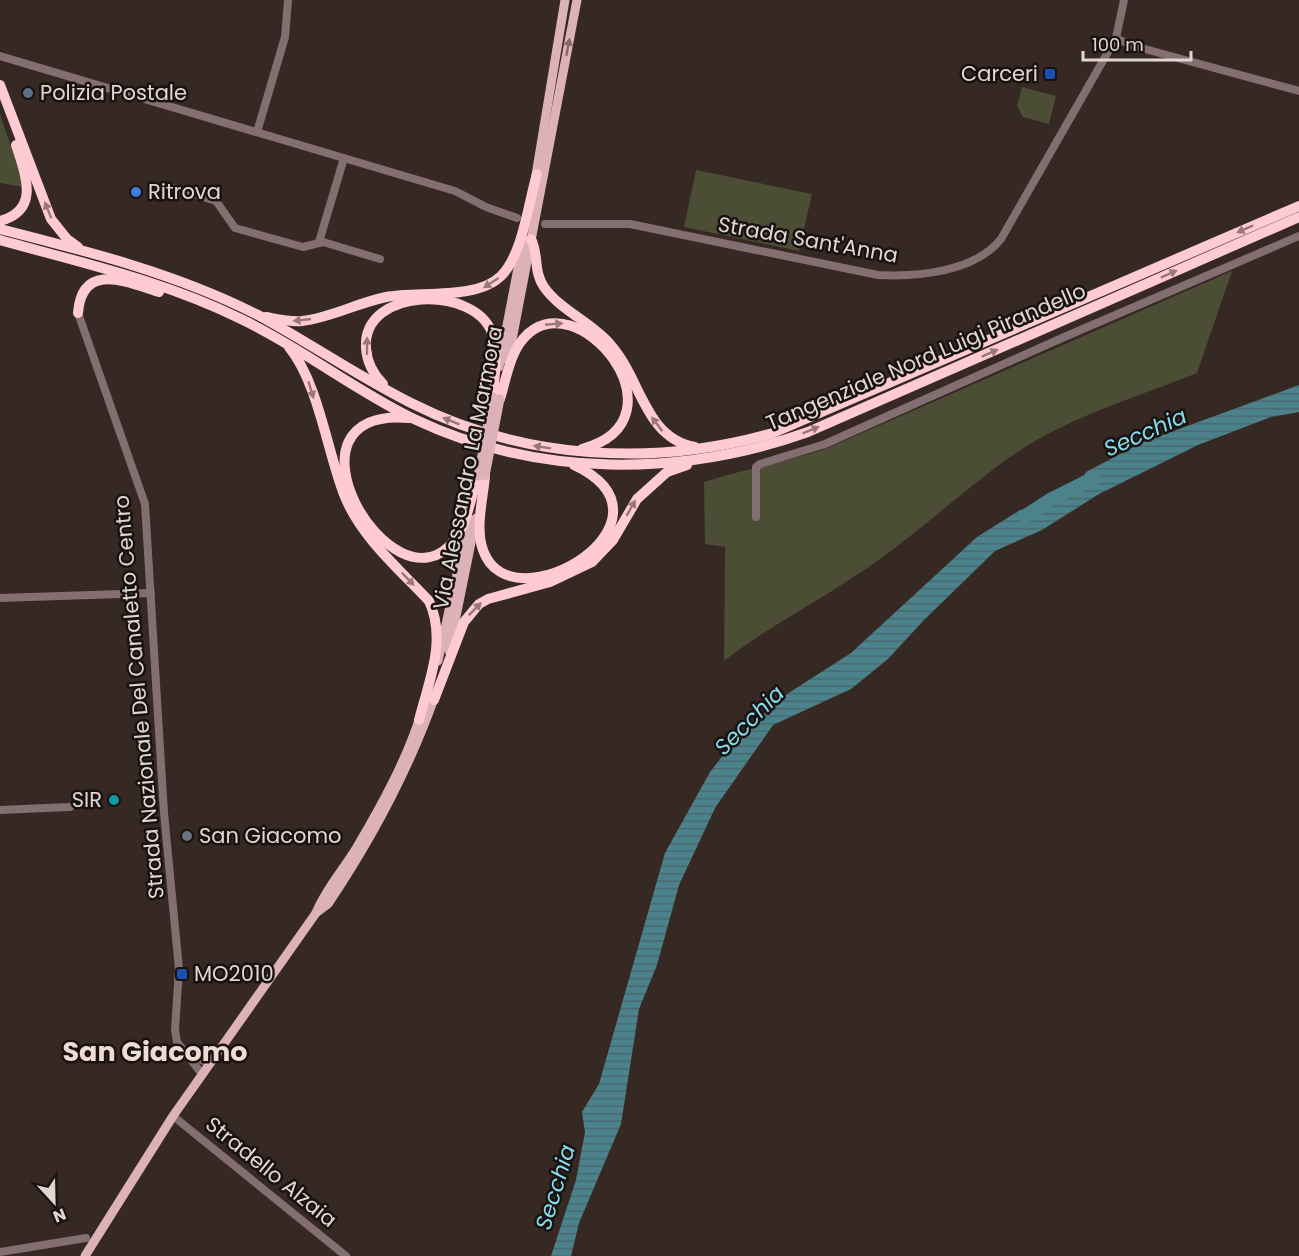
<svg xmlns="http://www.w3.org/2000/svg" width="1299" height="1256" viewBox="0 0 1299 1256" font-family="Poppins,sans-serif">
<style>
.green{fill:#4c4d35}
.water{fill:url(#water-rules)}
.lines{fill:none;stroke-linecap:round;stroke-linejoin:round}
.river{stroke:#4c828b;stroke-width:14}
.minor{stroke:#836e71;stroke-width:8}
.major{stroke:#dcb1b7;stroke-width:9}
.highway{stroke:#ffcbd2;stroke-width:10}
.major-bridge{stroke:#dcb1b7;stroke-width:9}
.oneway{fill:#84696c}
.oneway2{fill:#98787b}
.transit-dot{fill:#1a4fb4;stroke:#191210;stroke-width:2}
.service-dot{fill:#5c6f8a;stroke:#191210;stroke-width:2}
.shop-dot{fill:#3f7fe0;stroke:#191210;stroke-width:2}
.culture-dot{fill:#0f9aa8;stroke:#191210;stroke-width:2}
.worship-dot{fill:#6b7280;stroke:#191210;stroke-width:2}
.labels{text-anchor:middle;stroke-width:5;stroke-linejoin:round;paint-order:stroke}
.poi-label{font-size:21px;fill:#e0d7d2;stroke:#191210;text-anchor:start}
.street-label{font-size:21px;fill:#e0d7d2;stroke:#191210}
.water-label{font-size:22px;font-style:italic;fill:#84deee;stroke:#191210}
.district-label{font-size:27px;font-weight:bold;fill:#eedbd3;stroke:#191210}
</style>
<defs>
<pattern id="water-rules" width="6" height="5" patternUnits="userSpaceOnUse" patternTransform="scale(1.5)"><rect width="6" height="5" fill="#4c828b"/><path d="M0 2.5h6" fill="none" stroke="#48686d"/></pattern>
</defs>
<rect width="100%" height="100%" fill="#362822"/>
<g class="green">
<polygon points="1022,87 1056,96 1049,124 1023,117 1017,106"/>
<polygon points="0,114 22,180 23,187 0,183"/>
<polygon points="696,170 812,194 799,251 684,227"/>
<path d="M1232 271 1197 373C1135 398 1065 418 1010 457 958 494 912 539 858 574 814 604 766 628 724 661L725 547 705 544 704 482C746 468 789 462 830 447Z"/>
</g>
<polygon class="water" points="1299,385 1299,412 1271,417 1198,445 1099,494 1042,530 995,551 924,620 888,659 851,689 773,725 715,808 679,885 657,965 639,1009 621,1124 579,1223 571,1256 551,1256 576,1180 585,1132 582,1112 599,1084 665,853 710,772 735,740 784,696 851,653 977,537 1020,510 1052,506 1072,496 1086,472 1141,443"/>
<g class="lines">
<polyline class="river" points="1024,517 1050,500 1094,478"/>
<g class="minor">
<polyline points="1116,38 1130,45 1299,91"/>
<polyline points="0,56 455,191 486,207 517,218"/>
<polyline points="257,132 285,37 288,0"/>
<polyline points="174,188 216,201 235,228 303,247 323,242 380,259"/>
<path d="M545 224H630L878 275C917 277 975 272 1001 239L1116 38 1124 0"/>
<polyline points="319,242 344,158"/>
<polyline points="78,313 145,504 164,813 179,969 175,1030 177,1042 202,1074"/>
<polyline points="756,517 756,467 760,464 825,444 1062,338 1299,236"/>
<polyline points="0,598 151,593"/>
<polyline points="0,810 70,807"/>
<polyline points="187,1052 209,1064"/>
<polyline points="173,1116 346,1256"/>
<polyline points="0,1252 86,1238"/>
</g>
<g class="major">
<polyline points="535,181 565,0"/>
<polyline points="508,361 577,0"/>
<polyline points="499,367 523,242"/>
<polyline points="449,651 476,518"/>
<polyline points="438,661 469,519"/>
<path d="M316 913 328 904C373 837 409 770 436 693"/>
<path d="M85 1256 173 1116 316 913C326 888 344 869 357 847 382 805 406 761 421 714"/>
</g>
<g class="highway">
<polyline points="0,85 51,219 67,239 78,247"/>
<path d="M0 221C41 210 25 174 16 145"/>
<path d="M0 229C87 251 178 274 258 315 310 343 359 377 411 403 524 460 653 467 773 433L1299 206"/>
<path d="M531 239C539 254 533 271 544 287 560 310 591 322 610 344 641 378 644 438 695 447"/>
<path d="M0 240C82 263 164 281 241 319 302 348 354 390 414 419 538 478 681 477 808 432L1299 217"/>
<path d="M78 313C82 261 127 282 159 292"/>
<path d="M266 317C277 319 290 322 302 321 330 318 357 303 386 297 419 291 477 300 501 276 523 254 528 204 537 174"/>
<path d="M289 347C319 384 327 452 345 497 362 538 399 569 429 601 447 640 429 681 419 720"/>
<path d="M383 384C373 374 367 362 366 348 362 287 475 285 492 333 499 352 494 377 493 397"/>
<path d="M500 399C506 379 510 354 523 339 576 276 692 420 582 449"/>
<path d="M410 418C268 405 392 618 454 541 467 525 471 496 478 476"/>
<path d="M485 476C483 499 475 528 483 550 511 630 691 520 574 465"/>
<polyline points="434,700 464,622 479,604 488,599 550,582 592,562 613,540 637,499 667,472 687,465"/>
</g>
<g class="major-bridge">
<polyline points="478,476 493,397"/>
<polyline points="485,476 500,399"/>
</g>
</g>
<defs><path id="oneway-solid" d="M-6-.8H1V-3.2L6.5 0L1 3.2V.8H-6Z" transform="scale(1.5)"/></defs>
<use class="oneway" href="#oneway-solid" transform="translate(568 47) rotate(-79)"/>
<g class="oneway2">
<use href="#oneway-solid" transform="translate(48 210) rotate(-112)"/>
<use href="#oneway-solid" transform="translate(1245 229) rotate(156)"/>
<use href="#oneway-solid" transform="translate(1169 274) rotate(-24)"/>
<use href="#oneway-solid" transform="translate(491 283) rotate(147)"/>
<use href="#oneway-solid" transform="translate(302 320) rotate(174)"/>
<use href="#oneway-solid" transform="translate(554 324) rotate(-5)"/>
<use href="#oneway-solid" transform="translate(367 346) rotate(-90)"/>
<use href="#oneway-solid" transform="translate(990 353) rotate(-24)"/>
<use href="#oneway-solid" transform="translate(311 390) rotate(73)"/>
<use href="#oneway-solid" transform="translate(451 421) rotate(-158)"/>
<use href="#oneway-solid" transform="translate(657 424) rotate(-127)"/>
<use href="#oneway-solid" transform="translate(811 430) rotate(-22)"/>
<use href="#oneway-solid" transform="translate(542 447) rotate(-171)"/>
<use href="#oneway-solid" transform="translate(631 508) rotate(-60)"/>
<use href="#oneway-solid" transform="translate(408 579) rotate(46)"/>
<use href="#oneway-solid" transform="translate(475 609) rotate(-45)"/>
</g>
<g class="transit-dot">
<rect x="1044" y="68" width="12" height="12" rx="3"/>
<rect x="176" y="968" width="12" height="12" rx="3"/>
</g>
<circle class="service-dot" cx="28" cy="93" r="6"/>
<circle class="shop-dot" cx="136" cy="192" r="6"/>
<circle class="culture-dot" cx="114" cy="800" r="6"/>
<circle class="worship-dot" cx="187" cy="836" r="6"/>
<g class="labels">
<g class="poi-label">
<text x="1038" y="81" text-anchor="end">Carceri</text>
<text x="40" y="100">Polizia Postale</text>
<text x="148" y="199">Ritrova</text>
<text x="102" y="807" text-anchor="end">SIR</text>
<text x="199" y="843">San Giacomo</text>
<text x="194" y="981">MO2010</text>
</g>
<g class="street-label">
<text transform="translate(808 240) rotate(10)" y="7">Strada Sant'Anna</text>
<text transform="translate(926 357) rotate(-23)" y="7">Tangenziale Nord Luigi Pirandello</text>
<text transform="translate(468 468) rotate(-79)" y="7">Via Alessandro La Marmora</text>
<text transform="translate(139 697) rotate(-95)" y="7">Strada Nazionale Del Canaletto Centro</text>
<text transform="translate(271 1172) rotate(39)" y="7">Stradello Alzaia</text>
</g>
<g class="water-label">
<text transform="translate(1145 432) rotate(-24)" y="8">Secchia</text>
<text transform="translate(749 720) rotate(-45)" y="8">Secchia</text>
<text transform="translate(555 1187) rotate(-73)" y="8">Secchia</text>
</g>
<g class="district-label">
<text x="155" y="1061">San Giacomo</text>
</g>
</g>
<g transform="translate(54 1202) rotate(158)" stroke="#191210" stroke-width="4.5" paint-order="stroke">
<path d="M0-4.5L10 22L0 15L-10 22Z" fill="#e0d7d2"/>
<text y="-9" font-size="16" font-weight="bold" text-anchor="middle" fill="#e0d7d2">N</text>
</g>
<path d="M1083 51v9h108v-9" fill="none" stroke="#e0d7d2" stroke-width="3"/>
<text x="1092" y="51" font-size="18" fill="#e0d7d2" stroke="#191210" stroke-width="4.5" paint-order="stroke">100 m</text>
</svg>
